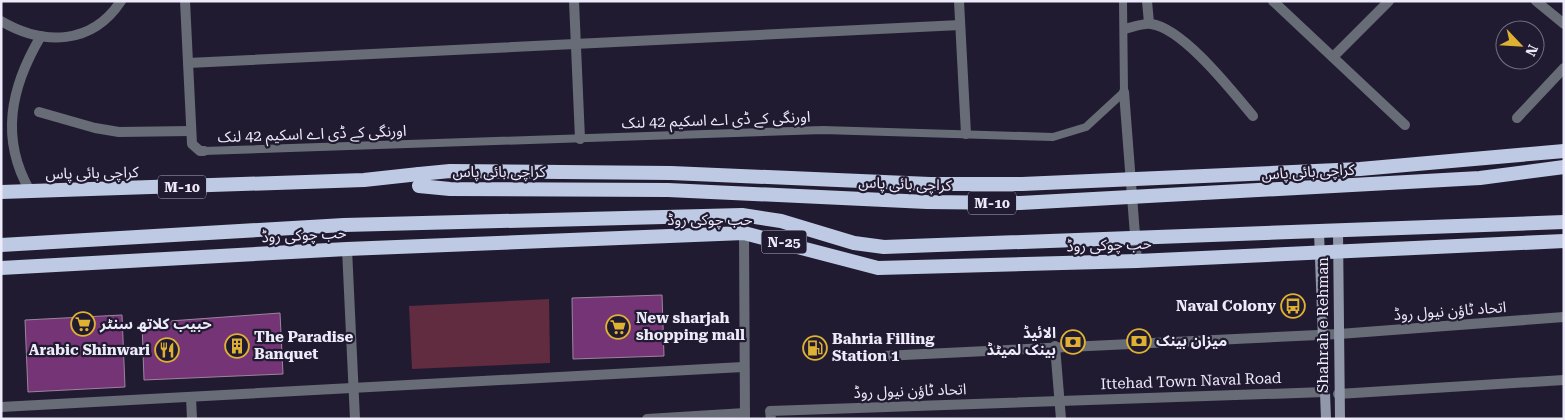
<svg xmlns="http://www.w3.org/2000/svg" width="1565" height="420" viewBox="0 0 1565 420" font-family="'Roboto Serif','Noto Sans Arabic',serif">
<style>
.green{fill:#612b40}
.building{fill:#743476;stroke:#9c859b}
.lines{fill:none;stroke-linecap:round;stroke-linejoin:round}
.service{stroke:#676c77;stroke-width:8}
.minor{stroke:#676c77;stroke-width:10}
.tertiary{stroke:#676c77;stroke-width:10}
.secondary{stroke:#9098aa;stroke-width:10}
.trunk{stroke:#becae4;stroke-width:14}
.trunk-bridge{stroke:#becae4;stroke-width:14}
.labels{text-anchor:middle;stroke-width:4.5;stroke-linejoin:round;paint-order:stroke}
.shield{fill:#211b31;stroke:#b0acbd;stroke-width:1}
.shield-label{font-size:14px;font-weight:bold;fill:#edeaf9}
.street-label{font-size:15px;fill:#edeaf9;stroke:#211b31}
.poi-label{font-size:15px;font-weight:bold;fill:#edeaf9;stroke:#211b31;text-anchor:start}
</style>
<rect width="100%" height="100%" fill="#211b31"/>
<polygon class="green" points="549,299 550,363 412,369 409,306"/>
<g class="building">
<polygon points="662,295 664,356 573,359 572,298"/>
<polygon points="280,313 283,374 144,380 142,323"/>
<polygon points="122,315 125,387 28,392 25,320"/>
</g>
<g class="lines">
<polyline class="service" points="204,151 823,130 1053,137 1086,127 1124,92 1123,1"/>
<g class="minor">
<polyline points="185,1 192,144 200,151 204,151"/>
<polyline points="574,1 580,139"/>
<polyline points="959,1 966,134"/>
<polyline points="1147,1 1149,23"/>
<polyline points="1273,1 1405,125"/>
<polyline points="1536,1 1564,24"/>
<path d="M1 21C44 46 92 45 121 1"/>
<path d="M1125 29C1133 27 1143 23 1151 24 1183 28 1232 91 1253 116"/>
<polyline points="1333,57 1389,1"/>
<polyline points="188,63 960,25"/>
<polyline points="1124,92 1137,261"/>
<polyline points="39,112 95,128 119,132 191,131"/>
<polyline points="1517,118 1564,68"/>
<path d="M30 191C0 139 10 88 41 36"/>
<polyline points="347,249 355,419"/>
<polyline points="1055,346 1061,419"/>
<polyline points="883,356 1339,334 1564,317"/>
<polyline points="1338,394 1564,380"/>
<polyline points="191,397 192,419"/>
<polyline points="1,407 743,367"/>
<polyline points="647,419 745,413"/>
<polyline points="771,419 770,411 1325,392"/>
</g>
<polyline class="tertiary" points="742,215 744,233 745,419"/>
<g class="secondary">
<polyline points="1319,232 1326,419"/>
<polyline points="1338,232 1340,419"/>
</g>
<g class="trunk">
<polyline points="1,192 364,180 419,174"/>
<polyline points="1,245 344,225 742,215 781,221 854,243 884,247 1564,222"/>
<polyline points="1,268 347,249 744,233 878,268 1137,261 1564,241"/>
</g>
<g class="trunk-bridge">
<polyline points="419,174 450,171 671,173 930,184 1022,184 1360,169 1564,151"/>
<polyline points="419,186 450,189 668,190 927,202 1020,203 1480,178 1564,167"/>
</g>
</g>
<defs>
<g id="bus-ring" transform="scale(1.25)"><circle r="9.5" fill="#211b31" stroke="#deb133" stroke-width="1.5"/><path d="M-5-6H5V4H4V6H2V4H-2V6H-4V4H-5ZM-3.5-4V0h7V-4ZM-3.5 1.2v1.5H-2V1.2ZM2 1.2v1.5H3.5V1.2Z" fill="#deb133"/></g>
<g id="supermarket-ring" transform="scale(1.25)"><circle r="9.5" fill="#211b31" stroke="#deb133" stroke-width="1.5"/><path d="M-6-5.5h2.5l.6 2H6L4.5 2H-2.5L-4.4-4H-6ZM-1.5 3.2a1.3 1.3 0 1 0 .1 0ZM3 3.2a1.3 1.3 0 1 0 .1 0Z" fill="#deb133"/></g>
<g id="bank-ring" transform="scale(1.25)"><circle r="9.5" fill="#211b31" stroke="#deb133" stroke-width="1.5"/><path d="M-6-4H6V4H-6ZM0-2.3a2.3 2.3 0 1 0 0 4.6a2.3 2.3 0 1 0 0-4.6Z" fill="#deb133"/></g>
<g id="building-ring" transform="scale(1.25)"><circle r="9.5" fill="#211b31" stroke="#deb133" stroke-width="1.5"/><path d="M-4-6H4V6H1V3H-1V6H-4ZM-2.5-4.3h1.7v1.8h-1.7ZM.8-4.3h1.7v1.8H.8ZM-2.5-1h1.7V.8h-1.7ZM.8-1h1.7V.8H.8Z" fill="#deb133"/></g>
<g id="fuel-ring" transform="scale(1.25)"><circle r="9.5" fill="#211b31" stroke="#deb133" stroke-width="1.5"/><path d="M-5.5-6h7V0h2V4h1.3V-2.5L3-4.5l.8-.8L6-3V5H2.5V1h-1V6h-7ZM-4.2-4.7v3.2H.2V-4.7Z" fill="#deb133"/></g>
<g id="restaurant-ring" transform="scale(1.25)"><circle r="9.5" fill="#211b31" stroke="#deb133" stroke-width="1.5"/><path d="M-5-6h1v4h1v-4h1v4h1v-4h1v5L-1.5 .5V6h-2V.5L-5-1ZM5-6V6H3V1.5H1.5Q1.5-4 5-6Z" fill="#deb133"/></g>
</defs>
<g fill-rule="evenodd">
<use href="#bus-ring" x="1293" y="306"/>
<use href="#supermarket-ring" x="83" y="324"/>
<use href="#supermarket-ring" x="618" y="327"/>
<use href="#bank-ring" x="1139" y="341"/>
<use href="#bank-ring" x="1073" y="342"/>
<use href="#building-ring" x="237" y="346"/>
<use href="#fuel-ring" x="815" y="348"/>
<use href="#restaurant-ring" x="167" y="350"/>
</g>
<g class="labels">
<g class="shield">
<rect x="158" y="175.5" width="48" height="23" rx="4"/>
<rect x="968" y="191.5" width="48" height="23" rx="4"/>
<rect x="761.5" y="230.5" width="45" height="23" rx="4"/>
</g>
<g class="shield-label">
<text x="182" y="192">M-10</text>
<text x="992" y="208">M-10</text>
<text x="784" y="247">N-25</text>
</g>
<g class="street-label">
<text transform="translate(716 120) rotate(-2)" y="5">اورنگی کے ڈی اے اسکیم 42 لنک</text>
<text transform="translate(312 134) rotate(-2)" y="5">اورنگی کے ڈی اے اسکیم 42 لنک</text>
<text x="499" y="177">کراچی بائی پاس</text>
<text transform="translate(1308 172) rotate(-3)" y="5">کراچی بائی پاس</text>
<text transform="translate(92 173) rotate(-1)" y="5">کراچی بائی پاس</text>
<text transform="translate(905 184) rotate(2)" y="5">کراچی بائی پاس</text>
<text x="710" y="225">حب چوکی روڈ</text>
<text transform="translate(304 235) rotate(-3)" y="5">حب چوکی روڈ</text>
<text transform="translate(1109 245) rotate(-2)" y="5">حب چوکی روڈ</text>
<text transform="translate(1450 311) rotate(-4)" y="5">اتحاد ٹاؤن نیول روڈ</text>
<text transform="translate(1323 325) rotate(-90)" y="5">Shahrah e Rehman</text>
<text transform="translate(1191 381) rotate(-2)" y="5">Ittehad Town Naval Road</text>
<text transform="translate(910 391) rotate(-2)" y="5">اتحاد ٹاؤن نیول روڈ</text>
</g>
<g class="poi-label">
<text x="1276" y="311" text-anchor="end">Naval Colony</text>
<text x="636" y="323">New sharjah<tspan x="636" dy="17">shopping mall</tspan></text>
<text x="100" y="329">حبیب کلاتھ سنٹر</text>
<text x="1056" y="338" text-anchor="end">الائیڈ<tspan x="1056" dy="17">بینک لمیٹڈ</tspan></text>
<text x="254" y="342">The Paradise<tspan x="254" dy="17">Banquet</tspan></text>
<text x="832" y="344">Bahria Filling<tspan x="832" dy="17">Station 1</tspan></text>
<text x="1156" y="346">میزان بینک</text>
<text x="150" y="355" text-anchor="end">Arabic Shinwari</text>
</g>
</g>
<rect width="1565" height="420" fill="none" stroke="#edeaf9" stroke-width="5"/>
<g transform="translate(1520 45) rotate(115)"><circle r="24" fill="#211b31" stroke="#736e81"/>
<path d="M0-4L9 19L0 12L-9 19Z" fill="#deb133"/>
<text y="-8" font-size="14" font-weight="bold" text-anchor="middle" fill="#edeaf9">N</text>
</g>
</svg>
